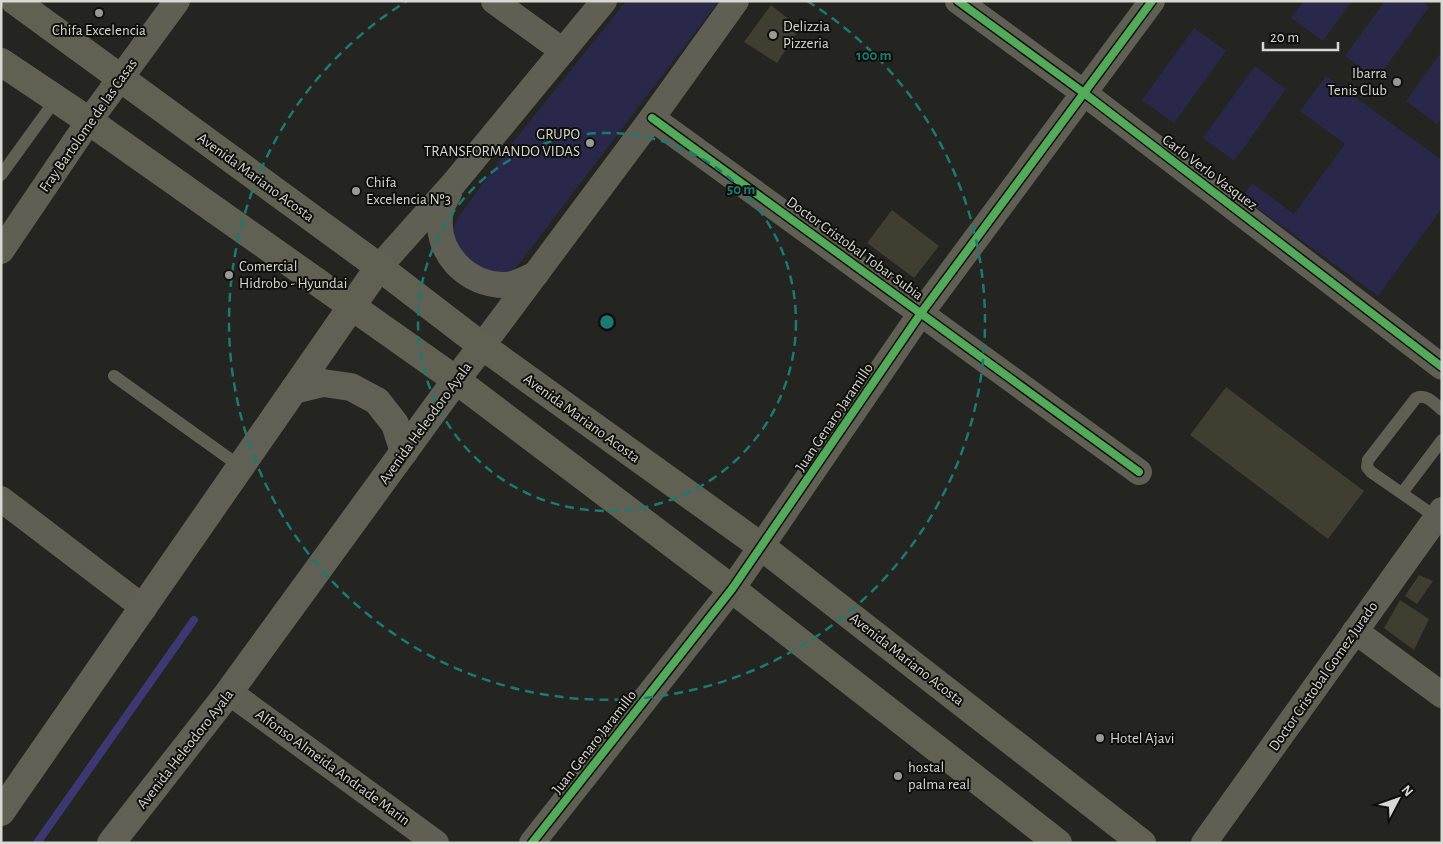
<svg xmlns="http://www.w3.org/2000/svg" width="1443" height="844" viewBox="0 0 1443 844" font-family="'Alegreya Sans',sans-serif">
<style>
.green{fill:#2a284a}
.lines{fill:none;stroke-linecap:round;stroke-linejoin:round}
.stream{stroke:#3d3773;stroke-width:8}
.building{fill:#3f3e30}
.lane{stroke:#605f54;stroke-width:12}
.street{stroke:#605f54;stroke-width:26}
.secondary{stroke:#616055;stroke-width:28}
.primary{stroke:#606053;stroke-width:28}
.cycleway-casing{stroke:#0e0e0b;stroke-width:11}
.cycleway{stroke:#51ab58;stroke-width:8}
.ring{fill:none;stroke:#197b73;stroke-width:2.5;stroke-dasharray:9 6}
.poi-dot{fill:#9a9a95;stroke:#0e0e0b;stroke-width:2}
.labels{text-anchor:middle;stroke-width:4;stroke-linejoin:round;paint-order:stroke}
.poi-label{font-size:15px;fill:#d9d9d4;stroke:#0e0e0b;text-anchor:start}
.street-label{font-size:15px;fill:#d9d9d4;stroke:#0e0e0b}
.centre{fill:#197b73;stroke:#0e0e0b;stroke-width:2.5}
.ring-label{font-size:15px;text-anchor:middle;font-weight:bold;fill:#197b73;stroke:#0e0e0b;stroke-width:4;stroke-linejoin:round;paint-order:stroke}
</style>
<rect width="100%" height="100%" fill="#242420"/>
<g class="green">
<polygon points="626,1 719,1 515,269 501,276 486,278 450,240 457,219 514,141"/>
<polygon points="1304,1 1352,1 1323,41 1291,18"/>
<polygon points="1385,1 1422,1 1429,7 1377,79 1345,56"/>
<polygon points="1194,28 1226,51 1174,123 1142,100"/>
<polygon points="1442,51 1442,118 1437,124 1406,101"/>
<polygon points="1255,66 1286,89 1234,161 1203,138"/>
<polygon points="1326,76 1442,160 1442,208 1378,296 1242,197 1252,183 1294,214 1345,144 1300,111"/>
</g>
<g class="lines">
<polyline class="stream" points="37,843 194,620"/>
</g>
<g class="building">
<polygon points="771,5 800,28 777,63 744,42"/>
<polygon points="892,210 939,246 914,278 867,243"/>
<polygon points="1226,387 1364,491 1328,539 1190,435"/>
<polygon points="1419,575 1433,581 1417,604 1405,596"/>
<polygon points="1400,600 1429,619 1414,650 1384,628"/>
</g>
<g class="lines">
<g class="lane">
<polyline points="1,175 56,99"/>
<polyline points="114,376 241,467"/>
<polyline points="1402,493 1442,440"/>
<path d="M1436 517 1371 472 1367 467 1368 460 1416 398C1426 393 1435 404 1442 410"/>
</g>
<g class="street">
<polyline points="494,1 563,51"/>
<polyline points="958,1 1084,93 1442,367"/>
<polyline points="652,118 1139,472"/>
<path d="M449 193C447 198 442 204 441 210 433 251 466 286 507 285 516 284 527 278 536 274"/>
<polyline points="1,251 89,121 177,1"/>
<polyline points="379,267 454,183 604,1"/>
<polyline points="482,346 652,118 736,1"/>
<polyline points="1,499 144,608"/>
<polyline points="1355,631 1442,695"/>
<polyline points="229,692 436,843"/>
<polyline points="532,843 732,589 921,313 1152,1"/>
<polyline points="1204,843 1442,510"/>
</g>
<g class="secondary">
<polyline points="294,390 323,383 351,387 377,401 395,424 404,452"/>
<polyline points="1,812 379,267"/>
<polyline points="111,843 229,692 456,380 482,346"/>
</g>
<g class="primary">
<polyline points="15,1 379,267 482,346 762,547 1142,843"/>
<polyline points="1,62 89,121 456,380 732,589 1058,843"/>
</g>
<g class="cycleway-casing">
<g id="cycleway">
<polyline points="958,1 1084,93 1442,367"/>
<polyline points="652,118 1139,472"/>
<polyline points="532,843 732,589 921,313 1152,1"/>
</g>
</g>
<use href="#cycleway" class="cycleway"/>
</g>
<g class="ring">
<circle cx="607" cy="322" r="189"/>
<path d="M807 1A378 378 0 1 1 407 1"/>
</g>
<g class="poi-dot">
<circle cx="99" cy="13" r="5"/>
<circle cx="773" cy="35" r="5"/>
<circle cx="1397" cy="82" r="5"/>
<circle cx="590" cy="143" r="5"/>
<circle cx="356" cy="191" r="5"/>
<circle cx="229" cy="275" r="5"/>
<circle cx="1100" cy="738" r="5"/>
<circle cx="898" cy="776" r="5"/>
</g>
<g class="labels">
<g class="poi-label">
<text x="783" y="31">Delizzia<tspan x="783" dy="17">Pizzeria</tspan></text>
<text x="99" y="35" text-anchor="middle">Chifa Excelencia</text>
<text x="1387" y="78" text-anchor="end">Ibarra<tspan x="1387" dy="17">Tenis Club</tspan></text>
<text x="580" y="139" text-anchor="end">GRUPO<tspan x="580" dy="17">TRANSFORMANDO VIDAS</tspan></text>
<text x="366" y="187">Chifa<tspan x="366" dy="17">Excelencia Nº3</tspan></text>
<text x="239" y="271">Comercial<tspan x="239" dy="17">Hidrobo - Hyundai</tspan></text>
<text x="1110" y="743">Hotel Ajavi</text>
<text x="908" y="772">hostal<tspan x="908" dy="17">palma real</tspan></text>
</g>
<g class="street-label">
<text transform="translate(88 125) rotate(-55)" y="5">Fray Bartolome de las Casas</text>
<text transform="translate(1210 172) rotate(37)" y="5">Carlo Verlo Vasquez</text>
<text transform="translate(256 177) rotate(36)" y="5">Avenida Mariano Acosta</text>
<text transform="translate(855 248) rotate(36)" y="5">Doctor Cristobal Tobar Subia</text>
<text transform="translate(834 417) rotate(-56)" y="5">Juan Genaro Jaramillo</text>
<text transform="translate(582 418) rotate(36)" y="5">Avenida Mariano Acosta</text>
<text transform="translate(425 423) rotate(-54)" y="5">Avenida Heleodoro Ayala</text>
<text transform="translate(907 659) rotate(38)" y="5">Avenida Mariano Acosta</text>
<text transform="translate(1323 676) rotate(-55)" y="5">Doctor Cristobal Gomez Jurado</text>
<text transform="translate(594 742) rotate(-52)" y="5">Juan Genaro Jaramillo</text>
<text transform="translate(185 749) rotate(-52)" y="5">Avenida Heleodoro Ayala</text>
<text transform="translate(333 767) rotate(36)" y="5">Alfonso Almeida Andrade Marin</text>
</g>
</g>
<circle cx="607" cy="322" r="8" class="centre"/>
<g class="ring-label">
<text x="874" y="60">100 m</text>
<text x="741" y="194">50 m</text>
</g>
<rect width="1443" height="844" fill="none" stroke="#d9d9d4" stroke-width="5"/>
<g transform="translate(1398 799) rotate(49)" stroke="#0e0e0b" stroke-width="4" paint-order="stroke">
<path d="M0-4L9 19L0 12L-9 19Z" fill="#d9d9d4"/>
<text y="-8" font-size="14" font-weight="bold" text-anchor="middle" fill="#d9d9d4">N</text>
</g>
<path d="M1263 42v8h75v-8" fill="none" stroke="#d9d9d4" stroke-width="2.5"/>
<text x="1270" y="42" font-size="15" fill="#d9d9d4" stroke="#0e0e0b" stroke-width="4" paint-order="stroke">20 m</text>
</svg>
